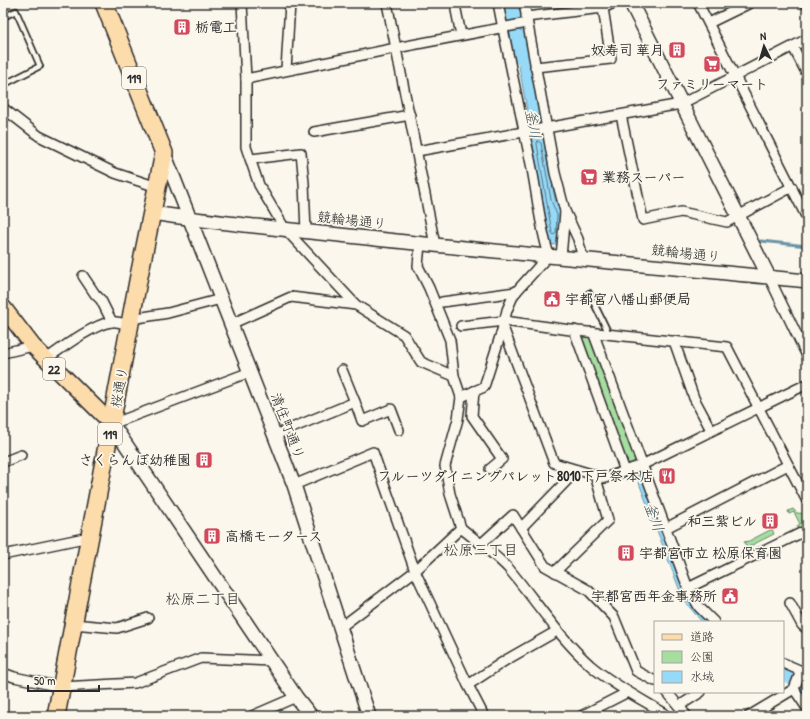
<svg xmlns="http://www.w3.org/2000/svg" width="810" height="719" viewBox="0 0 810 719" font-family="'Patrick Hand','Klee One',sans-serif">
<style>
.green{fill:#a6dda1;stroke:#688466}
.water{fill:#96daf8;stroke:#6b94a6}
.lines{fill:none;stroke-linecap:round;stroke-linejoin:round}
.shore{stroke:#56717d;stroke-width:1}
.stream{stroke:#6b94a6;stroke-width:3}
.river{stroke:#96daf8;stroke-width:17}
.lane-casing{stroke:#2b2b2b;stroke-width:8}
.street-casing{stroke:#2b2b2b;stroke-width:12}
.secondary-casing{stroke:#2b2b2b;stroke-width:16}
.primary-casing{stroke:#2b2b2b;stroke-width:18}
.highway-casing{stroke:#2b2b2b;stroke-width:20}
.lane{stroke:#fbf7ec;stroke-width:4.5}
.street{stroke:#fbf7ec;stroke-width:9}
.secondary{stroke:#fbf7ec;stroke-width:13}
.primary{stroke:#fddcac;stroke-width:15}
.highway{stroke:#fddcac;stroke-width:17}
.labels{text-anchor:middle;stroke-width:3.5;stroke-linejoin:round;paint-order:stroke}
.shield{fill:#fbf7ec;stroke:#696865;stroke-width:1}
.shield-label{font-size:13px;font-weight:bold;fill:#2b2b2b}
.poi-label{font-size:14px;font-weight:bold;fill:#2b2b2b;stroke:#fbf7ec;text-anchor:start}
.street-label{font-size:14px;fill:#2b2b2b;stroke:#fbf7ec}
.water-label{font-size:15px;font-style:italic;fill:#46575e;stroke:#fbf7ec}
.neighbourhood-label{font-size:15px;fill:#2b2b2b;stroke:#fbf7ec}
</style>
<rect width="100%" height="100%" fill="#fbf7ec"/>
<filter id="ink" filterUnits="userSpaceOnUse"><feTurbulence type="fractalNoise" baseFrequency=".025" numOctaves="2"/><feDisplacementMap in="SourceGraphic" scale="8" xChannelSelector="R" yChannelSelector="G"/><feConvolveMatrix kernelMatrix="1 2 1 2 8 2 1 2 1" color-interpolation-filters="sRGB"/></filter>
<g filter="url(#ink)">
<g class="green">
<polygon points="578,334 591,335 639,462 626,467"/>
<polygon points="793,509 797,513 807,514 807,525 799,529 797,526 800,524 794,512 789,514 788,511"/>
<polygon points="772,529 774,534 750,546 753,553 750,554 744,542 749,541"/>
</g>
<g class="water">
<polygon points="507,3 519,3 521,18 510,20"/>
<polygon points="524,32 542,124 530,126 513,34"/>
<polygon points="544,136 555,199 561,214 560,244 557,244 556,245 550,244 532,138"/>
<polygon points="641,472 684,588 709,622 702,622 686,603 680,591 636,475"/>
</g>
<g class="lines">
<polygon class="shore" points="538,141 541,143 551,200 557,215 556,233 554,235 552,233 537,144"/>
<polyline class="stream" points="761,241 807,246"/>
<g class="river">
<polyline points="511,3 521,56"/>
<polyline points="783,672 807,683"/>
</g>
<g class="lane-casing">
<g id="lane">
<polyline points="3,17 16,11 40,66 3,85"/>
<polyline points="589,293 609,334"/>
</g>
</g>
<g class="street-casing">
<g id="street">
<polyline points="242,3 246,79 246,147 259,185 285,229 356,305"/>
<polyline points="387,3 435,245"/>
<path d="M498 3C508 55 519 107 530 159 537 191 539 224 549 255L514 294 507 310 503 327 554 463 605 478 642 465 807 384"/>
<polyline points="524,3 555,173 565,211 578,239 583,259"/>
<polyline points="698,3 807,218"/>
<polyline points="805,3 807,5"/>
<polyline points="603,8 614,3"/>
<polyline points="456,10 461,35"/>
<polyline points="526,17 603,8 611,59 535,67"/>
<polyline points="709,23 750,3"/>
<polyline points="793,47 807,74"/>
<polyline points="286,70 290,3"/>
<polyline points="246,79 396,48 527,23"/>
<polyline points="3,108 39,136 115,173 157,187"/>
<polyline points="621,115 643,220 681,212 727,222 792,187"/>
<polyline points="314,132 410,115"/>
<polyline points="417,151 681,104 807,39"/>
<polyline points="251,159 301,153 304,183 306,232"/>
<polyline points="420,244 418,266 429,288 450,340 454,376"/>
<polyline points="561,257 565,212"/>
<polyline points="83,276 95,294 101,300 112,322"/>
<polyline points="769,277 807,356"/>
<polyline points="442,302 516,292"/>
<polyline points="131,319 168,313 221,299"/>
<polyline points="231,324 291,297 356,305 404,335 421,362 454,376 461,397"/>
<polyline points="461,326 504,321 578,331 727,347 807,501"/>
<polyline points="574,330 625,471"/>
<polyline points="593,332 688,588 699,607 714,622"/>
<polyline points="674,341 694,398 711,430"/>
<polyline points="3,353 33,346"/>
<path d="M45 360C62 348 92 325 111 322 118 321 124 324 130 325"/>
<polyline points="474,391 472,416 502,459 490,469"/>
<polyline points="355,402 362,421 391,409 399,430"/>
<polyline points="112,424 250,372"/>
<polyline points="275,435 355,402 342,370"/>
<polyline points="3,462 21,455"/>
<polyline points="294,485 373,452 415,571 468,685 484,716"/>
<polyline points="461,528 450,494 445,466 458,419 461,397 484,387 503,327"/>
<polyline points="521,528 577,470"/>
<polyline points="666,528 788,465"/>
<path d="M481 544C490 552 501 560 509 569 536 601 558 636 590 665 612 684 639 698 664 713L667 716"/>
<polyline points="3,555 89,537"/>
<polyline points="555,572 608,520 595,475"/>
<polyline points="688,588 807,530"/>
<polyline points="790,603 802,625 807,629"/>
<polyline points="73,624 117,628 148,618"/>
<polyline points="341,627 415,571 461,528 481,544 513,515 545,566 588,590 614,617 636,671 655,681"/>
<polyline points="783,663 806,673"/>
<polyline points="3,673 14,677 61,687 135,683 201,658 271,661"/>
<polyline points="468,685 506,660 557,631"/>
<polyline points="794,689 807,708"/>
<polyline points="667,692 687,716"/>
<polyline points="679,706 701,692"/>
<polyline points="252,716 296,697"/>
<polyline points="581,716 628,692"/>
<polyline points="749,716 794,689 801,671 807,668"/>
</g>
</g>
<g class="secondary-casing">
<g id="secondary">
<polyline points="631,3 769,277"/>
<polyline points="164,153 294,485 369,716"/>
<path d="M152 213C217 223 283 229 349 236 501 253 654 265 807 281"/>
<polyline points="112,424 296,697 311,716"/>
</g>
</g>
<g class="primary-casing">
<polyline id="primary" points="3,307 33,346 112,424"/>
</g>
<g class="highway-casing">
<polyline id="highway" points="56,716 138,281 164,153 104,3"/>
</g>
<use href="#lane" class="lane"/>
<use href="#street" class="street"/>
<use href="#secondary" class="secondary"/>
<use href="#primary" class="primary"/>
<use href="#highway" class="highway"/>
</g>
</g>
<defs>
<g id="building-square" transform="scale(0.9)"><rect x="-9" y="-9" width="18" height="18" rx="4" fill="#d1495b" stroke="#fbf7ec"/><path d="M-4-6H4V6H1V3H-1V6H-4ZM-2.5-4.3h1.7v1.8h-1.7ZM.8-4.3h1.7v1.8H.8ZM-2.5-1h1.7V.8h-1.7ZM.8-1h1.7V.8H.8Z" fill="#fff"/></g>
<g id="supermarket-square" transform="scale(0.9)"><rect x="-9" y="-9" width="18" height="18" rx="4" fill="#d1495b" stroke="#fbf7ec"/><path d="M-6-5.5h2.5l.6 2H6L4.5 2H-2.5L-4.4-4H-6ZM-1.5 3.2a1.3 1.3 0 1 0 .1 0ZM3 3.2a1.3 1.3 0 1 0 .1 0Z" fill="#fff"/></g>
<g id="civic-square" transform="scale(0.9)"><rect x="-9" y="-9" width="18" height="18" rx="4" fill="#d1495b" stroke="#fbf7ec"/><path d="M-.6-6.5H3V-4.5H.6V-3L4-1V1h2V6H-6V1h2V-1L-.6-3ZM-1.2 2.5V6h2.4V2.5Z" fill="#fff"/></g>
<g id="restaurant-square" transform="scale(0.9)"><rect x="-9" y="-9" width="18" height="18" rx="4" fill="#d1495b" stroke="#fbf7ec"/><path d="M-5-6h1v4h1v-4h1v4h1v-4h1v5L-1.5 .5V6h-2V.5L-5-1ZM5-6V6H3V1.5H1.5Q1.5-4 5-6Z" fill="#fff"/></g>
</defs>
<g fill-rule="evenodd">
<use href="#building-square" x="182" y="27"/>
<use href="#building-square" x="677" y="50"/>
<use href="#supermarket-square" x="712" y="64"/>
<use href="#supermarket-square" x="589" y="177"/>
<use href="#civic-square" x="552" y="299"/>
<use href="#building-square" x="204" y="460"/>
<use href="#restaurant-square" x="667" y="476"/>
<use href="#building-square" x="770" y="521"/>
<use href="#building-square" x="212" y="536"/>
<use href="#building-square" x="626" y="553"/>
<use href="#civic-square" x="730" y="596"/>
</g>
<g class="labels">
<g class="shield">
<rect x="122" y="67" width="24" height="22" rx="3"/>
<rect x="43" y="358" width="22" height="22" rx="3"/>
<rect x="98" y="423" width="24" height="22" rx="3"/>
</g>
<g class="shield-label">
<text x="134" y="83">119</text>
<text x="54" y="374">22</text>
<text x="110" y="439">119</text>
</g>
<g class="poi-label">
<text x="195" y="32">栃電工</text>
<text x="664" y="55" text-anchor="end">奴寿司 華月</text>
<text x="712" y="89" text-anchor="middle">ファミリーマート</text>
<text x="602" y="182">業務スーパー</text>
<text x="565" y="304">宇都宮八幡山郵便局</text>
<text x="191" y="465" text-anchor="end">さくらんぼ幼稚園</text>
<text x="654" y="481" text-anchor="end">フルーツダイニングパレット8010下戸祭 本店</text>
<text x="757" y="526" text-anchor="end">和三紫ビル</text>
<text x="225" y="541">高橋モータース</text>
<text x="639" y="558">宇都宮市立 松原保育園</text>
<text x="717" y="601" text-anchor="end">宇都宮西年金事務所</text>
</g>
<g class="street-label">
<text transform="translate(352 220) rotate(6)" y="5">競輪場通り</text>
<text transform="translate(686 253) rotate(6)" y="5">競輪場通り</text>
<text transform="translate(119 387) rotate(-80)" y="5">桜通り</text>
<text transform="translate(288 426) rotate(69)" y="5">清住町通り</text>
</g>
<g class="water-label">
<text transform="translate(533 124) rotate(80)" y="5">釜川</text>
<text transform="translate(654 517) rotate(70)" y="5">釜川</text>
</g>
<g class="neighbourhood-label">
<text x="481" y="555">松原三丁目</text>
<text x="203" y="604">松原二丁目</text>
</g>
</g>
<rect width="810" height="719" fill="none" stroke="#fbf7ec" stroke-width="16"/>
<rect x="8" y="8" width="794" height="703" fill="none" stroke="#2b2b2b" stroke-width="1.5" filter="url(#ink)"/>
<rect x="654" y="621" width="130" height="72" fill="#fbf7ec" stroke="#a8a59f"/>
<rect x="662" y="634" width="20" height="6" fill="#fddcac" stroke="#a8a59f"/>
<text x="690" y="641" font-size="12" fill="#2b2b2b">道路</text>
<rect x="662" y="651" width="20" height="12" fill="#a6dda1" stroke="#a8a59f"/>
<text x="690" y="661" font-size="12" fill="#2b2b2b">公園</text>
<rect x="662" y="671" width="20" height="12" fill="#96daf8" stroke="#a8a59f"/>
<text x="690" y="681" font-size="12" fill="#2b2b2b">水域</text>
<g transform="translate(764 46) rotate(355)" stroke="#fbf7ec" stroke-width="3" paint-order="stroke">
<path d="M0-3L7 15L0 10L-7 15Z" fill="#2b2b2b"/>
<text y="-6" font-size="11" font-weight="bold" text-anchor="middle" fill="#2b2b2b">N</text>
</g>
<path d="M28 685v6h71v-6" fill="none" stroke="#2b2b2b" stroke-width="2"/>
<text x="34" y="685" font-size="12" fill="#2b2b2b" stroke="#fbf7ec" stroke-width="3" paint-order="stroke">50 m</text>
</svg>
